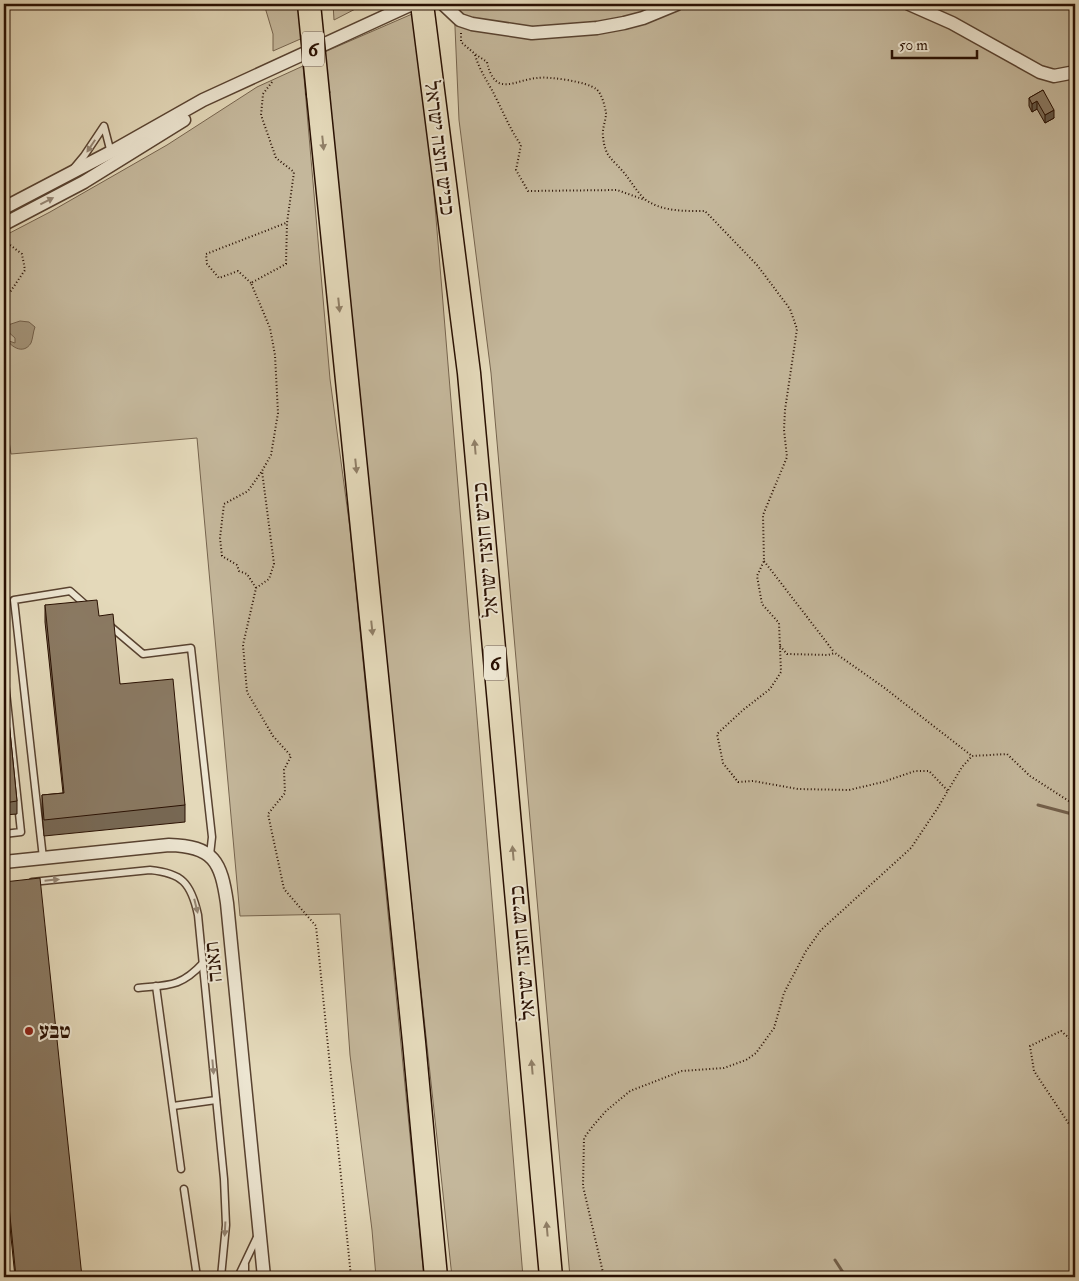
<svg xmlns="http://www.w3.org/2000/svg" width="1079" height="1281" viewBox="0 0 1079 1281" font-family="'IM FELL Double Pica','Frank Ruhl Libre',serif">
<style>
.green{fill:#c4b79b;stroke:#76644e}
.water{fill:#a4957b;stroke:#73604b}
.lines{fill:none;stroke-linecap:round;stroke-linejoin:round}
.stream{stroke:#73604b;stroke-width:3}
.lane-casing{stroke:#584230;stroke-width:9}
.street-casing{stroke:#584230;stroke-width:15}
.highway-casing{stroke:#291002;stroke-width:25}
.path{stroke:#291002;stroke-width:2;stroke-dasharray:1 2.5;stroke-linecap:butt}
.lane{stroke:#ede6d2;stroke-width:6}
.street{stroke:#ede6d2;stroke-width:12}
.highway{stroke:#e4d9ba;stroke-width:22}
.highway-bridge-casing{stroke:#291002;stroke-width:25;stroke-linecap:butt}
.highway-bridge{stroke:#e4d9ba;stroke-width:22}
.wall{fill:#776854;stroke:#291002}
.shaded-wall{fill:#615545;stroke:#291002}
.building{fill:#8a7962;stroke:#291002}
.oneway{fill:#907f67}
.oneway2{fill:#958674}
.poi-dot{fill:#8f2418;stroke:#ede6d2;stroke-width:2}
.labels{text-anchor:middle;stroke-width:4;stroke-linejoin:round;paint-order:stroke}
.shield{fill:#ede6d2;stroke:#645040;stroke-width:1}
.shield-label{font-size:20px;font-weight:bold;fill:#291002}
.street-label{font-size:21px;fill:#291002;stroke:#ede6d2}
.poi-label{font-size:21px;font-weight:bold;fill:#291002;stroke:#ede6d2;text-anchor:start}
</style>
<rect width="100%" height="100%" fill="#e4d9ba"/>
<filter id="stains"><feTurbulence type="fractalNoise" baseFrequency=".004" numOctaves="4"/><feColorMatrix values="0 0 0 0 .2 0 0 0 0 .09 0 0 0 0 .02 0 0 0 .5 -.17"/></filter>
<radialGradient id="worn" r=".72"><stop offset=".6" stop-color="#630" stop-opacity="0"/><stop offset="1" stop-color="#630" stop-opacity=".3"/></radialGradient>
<g class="green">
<polygon points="264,4 302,4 305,37 273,51 273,34"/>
<polygon points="333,4 365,4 334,20"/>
<polygon points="454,4 1075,4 1075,1277 570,1277 491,373 459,120"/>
<polygon points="419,11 523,1277 452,1277 320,54"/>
<polygon points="303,66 330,379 350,529 424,1277 376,1277 372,1230 350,1055 340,914 240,916 197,438 11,454 4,408 4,236 50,212 167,145 257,87"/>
</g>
<path class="water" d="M20 321 29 322 35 327C33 332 33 338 31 343 23 356 9 346 5 336L9 341 15 343V338L5 329 8 325Z"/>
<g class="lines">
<g class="stream">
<polyline points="1038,805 1072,814 1075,816"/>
<polyline points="835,1260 846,1277"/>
</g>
<g class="lane-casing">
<g id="lane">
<polyline points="74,168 84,156 104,126 111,153"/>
<polyline points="110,626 143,654 191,648 212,837 210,855"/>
<polyline points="4,673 21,832 4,834"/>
<polyline points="43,858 14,600 70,591 87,606"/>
<path d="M32 882 150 870C182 873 191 883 198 915L224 1179 226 1225 221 1277"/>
<polyline points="156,986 181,1169"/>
<path d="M138 988C169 985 181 987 203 963"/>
<polyline points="173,1106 216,1100"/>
<polyline points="184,1189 197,1277"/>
<polyline points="238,1277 258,1235"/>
<polyline points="245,1277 245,1265"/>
</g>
</g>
<g class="street-casing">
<g id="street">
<polyline points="443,4 460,20 472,24 532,33 597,28 624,23 643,18 677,4"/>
<polyline points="909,4 952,23 1040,72 1054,76 1075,72"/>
<polyline points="4,208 111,152 203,100 412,4"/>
<polyline points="4,224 84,182 184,120"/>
<path d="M4 862 169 845C214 846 221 862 227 903L264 1277"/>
</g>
</g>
<g class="highway-casing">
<g id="highway">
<polyline points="422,4 469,373 551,1277"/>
<polyline points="318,94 414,1042 436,1277"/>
</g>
</g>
<g class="path">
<path d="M461 33V42L475 54 487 62C495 98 514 80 537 78 549 76 588 82 596 89 602 93 605 107 606 113 606 121 602 128 603 136 605 158 612 158 625 174 631 181 638 194 646 200 663 212 686 211 705 211L757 265 790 309 797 329 785 410 784 430 787 457 763 515 764 561 757 576 762 604 779 623 781 672 770 689 743 710 717 734 723 763 738 782 753 781 798 789 849 790 883 782 915 771H929L948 791"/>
<path d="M475 55C481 74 489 83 497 100 505 116 511 131 521 145L516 170 528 191 617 190 645 200"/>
<polyline points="272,82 263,94 261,115 276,158 294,172 287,223 286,264 251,283 270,328 275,355 278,413 271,455 262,471 274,564 269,579 256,588 243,645 247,692 273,736 291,756 284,770 285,793 268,814 284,889 316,926 351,1277"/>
<polyline points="4,237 6,242 22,254 25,270 4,301"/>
<polyline points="251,283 238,271 219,278 207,264 206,254 286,223"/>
<polyline points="764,561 834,652"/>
<polyline points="256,588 247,574 239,571 237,565 222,556 220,538 224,504 248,491 262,471"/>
<polyline points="780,646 787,654 828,655 835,653 882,686 972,756"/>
<polyline points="1075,1043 1061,1031 1030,1046 1034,1071 1075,1133"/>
<polyline points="604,1277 583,1186 584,1138 592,1127 606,1111 630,1091 682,1071 724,1068 746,1060 756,1053 774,1028 784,993 806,951 821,930 911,848 937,809 962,767 972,756 1007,754 1030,776 1075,805"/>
</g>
<use href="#lane" class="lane"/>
<use href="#street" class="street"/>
<use href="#highway" class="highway"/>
<g class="highway-bridge-casing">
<polyline id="highway-bridge" points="309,4 318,94"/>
</g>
<use href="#highway-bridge" class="highway-bridge"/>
</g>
<g class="wall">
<polygon points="1043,90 1054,118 1045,123 1037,109 1032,112 1029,106 1029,98"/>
<polygon points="45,605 99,616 120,684 185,805 185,822 44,836 42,812 42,795 63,793 45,622"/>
<polygon points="4,672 17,801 17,814 4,815"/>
<polygon points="4,882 82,1277 15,1277 4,1167"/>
</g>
<g class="shaded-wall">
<polygon points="1037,101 1037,109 1032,112 1032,104"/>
<polygon points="1054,110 1054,118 1045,123 1045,115"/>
</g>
<g class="building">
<polygon points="1073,4 1075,4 1075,12 1074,12"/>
<polygon points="1043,90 1054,110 1045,115 1037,101 1032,104 1029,98"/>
<polygon points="97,600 99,616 113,614 120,684 173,679 185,805 44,820 42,795 64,793 45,605"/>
<polygon points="4,672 17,801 4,803"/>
<polygon points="40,878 82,1277 16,1277 4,1155 4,882"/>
</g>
<defs><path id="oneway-solid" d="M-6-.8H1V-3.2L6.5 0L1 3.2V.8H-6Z" transform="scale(1.25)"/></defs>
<g class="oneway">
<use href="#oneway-solid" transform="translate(323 143) rotate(84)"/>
<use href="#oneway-solid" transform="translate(339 305) rotate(84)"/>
<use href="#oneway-solid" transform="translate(475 447) rotate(-95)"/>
<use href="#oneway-solid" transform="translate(356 466) rotate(84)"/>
<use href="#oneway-solid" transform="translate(372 628) rotate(84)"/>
<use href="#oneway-solid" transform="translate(513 853) rotate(-95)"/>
<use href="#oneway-solid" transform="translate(532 1067) rotate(-95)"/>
<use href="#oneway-solid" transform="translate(547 1229) rotate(-95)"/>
</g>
<g class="oneway2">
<use href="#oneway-solid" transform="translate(91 146) rotate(124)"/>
<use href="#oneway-solid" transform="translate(47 201) rotate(-27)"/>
<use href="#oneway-solid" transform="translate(52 880) rotate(-6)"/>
<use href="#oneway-solid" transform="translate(196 906) rotate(76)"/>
<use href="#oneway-solid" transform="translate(213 1067) rotate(85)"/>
<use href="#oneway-solid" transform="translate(225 1229) rotate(93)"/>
</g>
<circle class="poi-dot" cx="29" cy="1031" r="5"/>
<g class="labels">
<g class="shield">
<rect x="302" y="31.5" width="22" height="35" rx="4"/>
<rect x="484" y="645.5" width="22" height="35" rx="4"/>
</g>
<g class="shield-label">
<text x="313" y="56">6</text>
<text x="495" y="670">6</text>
</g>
<g class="street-label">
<text transform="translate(440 148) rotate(83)" y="7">כביש חוצה ישראל</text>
<text transform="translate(485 550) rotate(-95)" y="7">כביש חוצה ישראל</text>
<text transform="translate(522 953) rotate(-95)" y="7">כביש חוצה ישראל</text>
<text transform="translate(213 962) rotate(-96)" y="7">תאנה</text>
</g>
<g class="poi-label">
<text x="39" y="1038">טבע</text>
</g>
</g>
<rect width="1079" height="1281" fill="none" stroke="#e4d9ba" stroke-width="20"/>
<rect x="5" y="5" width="1069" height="1271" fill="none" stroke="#291002" stroke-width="2.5"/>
<rect x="10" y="10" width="1059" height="1261" fill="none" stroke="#291002"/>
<path d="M892 50v8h85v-8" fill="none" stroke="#291002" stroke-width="2.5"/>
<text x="899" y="50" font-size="15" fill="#291002" stroke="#ede6d2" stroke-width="4" paint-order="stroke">50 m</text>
<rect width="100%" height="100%" filter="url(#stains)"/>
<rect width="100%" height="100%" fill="url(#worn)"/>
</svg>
